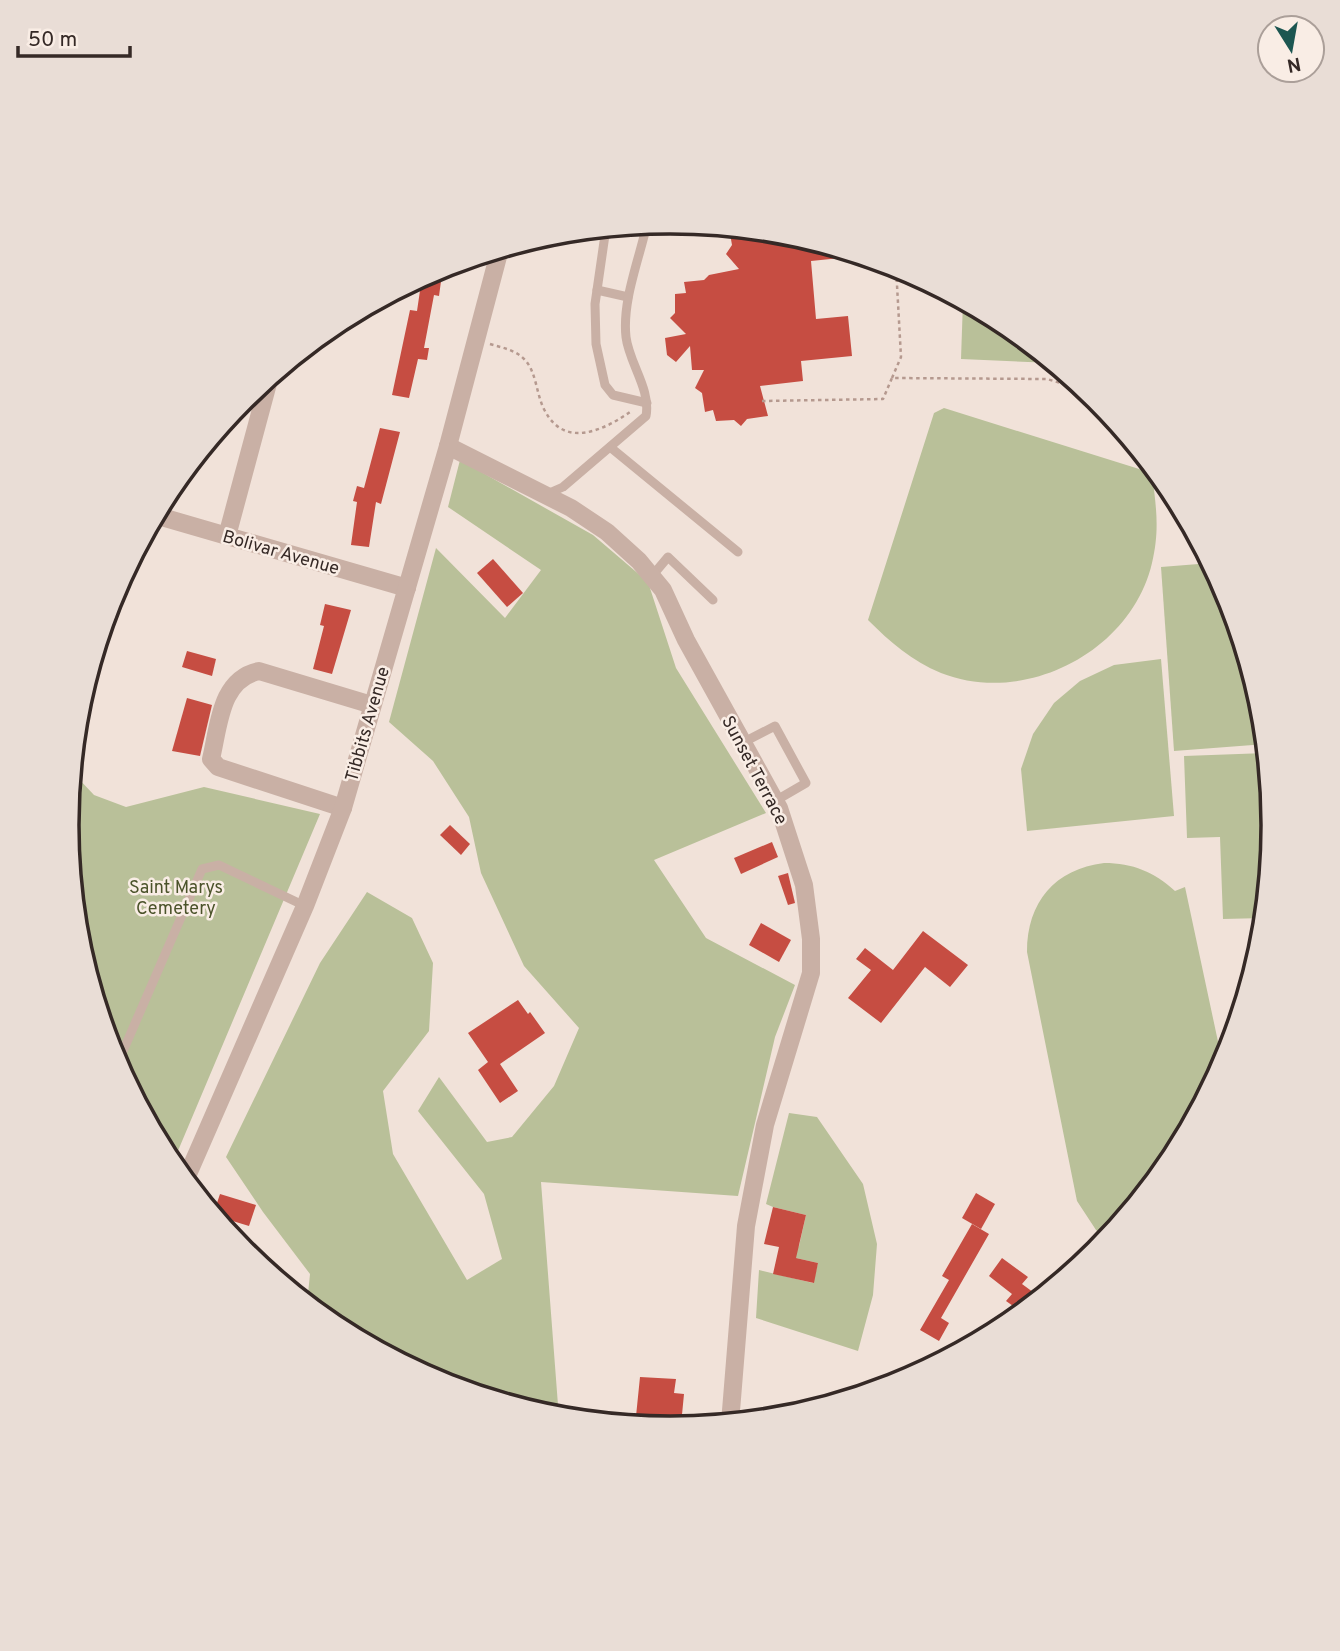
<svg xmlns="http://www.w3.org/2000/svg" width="1340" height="1651" viewBox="0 0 1340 1651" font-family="Overpass,sans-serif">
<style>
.green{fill:#b9c099}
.building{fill:#c64d42}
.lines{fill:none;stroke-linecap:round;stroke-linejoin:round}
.path{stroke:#b5998f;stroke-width:2.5;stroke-dasharray:3.5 3.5;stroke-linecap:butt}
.lane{stroke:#c9b0a5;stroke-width:9}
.street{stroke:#c9b0a5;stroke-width:18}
.labels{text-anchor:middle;stroke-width:5;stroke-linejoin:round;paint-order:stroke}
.street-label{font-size:18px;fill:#352926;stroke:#f9ede5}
.park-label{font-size:18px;fill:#4b532a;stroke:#f9ede5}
.rim{fill:none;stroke:#352926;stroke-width:3.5}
</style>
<rect width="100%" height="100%" fill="#f1e2d9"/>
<g class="green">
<polygon points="963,301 1006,324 1053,363 961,359"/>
<path d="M944 408 1152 473C1156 507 1160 529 1152 563 1131 652 1025 706 941 673 912 661 890 642 868 620L934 413Z"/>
<polygon points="460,460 593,535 648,582 676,668 766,813 654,860 706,938 795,985 775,1037 738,1196 541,1182 558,1405 563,1418 552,1417 439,1383 334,1327 307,1304 310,1274 263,1212 226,1157 320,963 367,892 412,918 433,963 429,1031 383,1091 393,1154 467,1280 502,1259 484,1194 418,1111 439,1077 487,1142 512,1137 554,1086 579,1028 524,966 481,873 469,817 433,761 389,722 436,548 505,618 541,570 448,507"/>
<path d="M1211 563C1239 616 1260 686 1266 744L1174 751 1161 567Z"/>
<polygon points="1161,659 1174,816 1027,831 1021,769 1033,734 1054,703 1080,681 1114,665"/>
<polygon points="1266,753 1273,826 1264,918 1223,919 1220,837 1187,838 1184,756"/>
<polygon points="73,765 76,776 94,795 126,807 204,787 320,814 172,1165 112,1056 78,943 67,825"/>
<path d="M1104 863C1133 863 1154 872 1175 891L1185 887 1223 1065 1172 1161 1107 1239 1096 1230 1077 1201 1027 952C1027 902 1055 869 1104 863Z"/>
<polygon points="789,1113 817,1117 863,1184 877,1244 873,1295 858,1351 756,1318 759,1270 813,1283 818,1263 783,1255 799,1246 806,1215 773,1207 766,1204"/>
</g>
<g class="building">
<polygon points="729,228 788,234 860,256 811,261 816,319 848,316 852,356 801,361 803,381 760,386 768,416 747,419 741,426 734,420 716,421 713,410 705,412 702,393 695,388 704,370 692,370 690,346 676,362 667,355 665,338 686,334 670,318 675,313 675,294 686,293 684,282 704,280 709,275 739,269 726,254 732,245"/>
<polygon points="431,272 442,274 439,296 434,295 424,348 429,348 427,360 418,359 409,398 392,395 410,310 417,311 422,277"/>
<polygon points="380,428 400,432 381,504 376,502 369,547 351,545 357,502 353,501 357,486 364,488"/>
<polygon points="493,559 523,593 507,607 477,573"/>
<polygon points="325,604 351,610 332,674 313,669 324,626 320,625"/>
<polygon points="187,651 216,659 212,676 182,667"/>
<polygon points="187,698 212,705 200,756 172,751"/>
<polygon points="450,825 470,844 461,855 440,835"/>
<polygon points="772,842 778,857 741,874 734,858"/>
<polygon points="788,873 795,903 788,905 778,876"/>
<polygon points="761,923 791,940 779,962 749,945"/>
<polygon points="923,931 968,965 950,987 925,967 881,1023 848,998 871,970 856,959 865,948 893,970"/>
<polygon points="518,1000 528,1014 530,1012 545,1033 500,1064 518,1091 500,1103 478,1070 488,1062 468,1033"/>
<polygon points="976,1193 995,1204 981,1229 962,1218"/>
<polygon points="220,1194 256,1205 249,1226 213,1215"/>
<polygon points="773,1207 806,1215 796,1258 818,1263 814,1283 773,1274 779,1247 764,1244"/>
<polygon points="972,1224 989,1234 941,1318 949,1323 939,1341 920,1330 949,1280 942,1276"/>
<polygon points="1002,1258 1028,1277 1022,1284 1041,1298 1023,1313 1006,1301 1012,1294 989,1276"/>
<polygon points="640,1377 676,1379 674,1393 684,1394 681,1425 656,1423 656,1428 635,1426"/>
</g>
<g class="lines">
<g class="path">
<path d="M490 344C503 348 516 350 525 360 537 373 536 395 545 411 565 449 604 430 630 412"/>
<polyline points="892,378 901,357 896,267"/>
<polyline points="762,401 883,399 892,378 1047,379 1087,391"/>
</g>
<g class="lane">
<polyline points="606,228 595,304 596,344 605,385 613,395 647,403"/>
<polyline points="597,290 628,297"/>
<polyline points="610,447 738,552"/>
<path d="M547 494 563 487 646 416C651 389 629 363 626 337 622 301 639 260 647 224"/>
<polyline points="652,576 668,557 713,600"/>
<polyline points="742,743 775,726 806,783 775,801"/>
<polyline points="117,1065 202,869 219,865 305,906"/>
<polyline points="967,1348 982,1333 994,1333"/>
</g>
<g class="street">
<polyline points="448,446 571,508 607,532 639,561 663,590 686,640 779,808 804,885 811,939 811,973 765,1125 746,1226 730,1423"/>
<polyline points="155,515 407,588"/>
<polyline points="227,536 270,376"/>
<path d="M343 808 218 767 211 759C219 726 220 679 259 671L372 705"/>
<polyline points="185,1181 305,906 343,808 448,446 500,249"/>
</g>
</g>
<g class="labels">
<g class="street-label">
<text transform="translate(281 552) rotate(16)" y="6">Bolivar Avenue</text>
<text transform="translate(367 724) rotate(-74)" y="6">Tibbits Avenue</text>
<text transform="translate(755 770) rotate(62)" y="6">Sunset Terrace</text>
</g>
<g class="park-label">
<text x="176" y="893">Saint Marys<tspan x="176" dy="21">Cemetery</tspan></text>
</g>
</g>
<path d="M0 0H1340V1651H0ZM79 825a591 591 0 1 1 1182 0a591 591 0 1 1-1182 0Z" fill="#e9ddd6" fill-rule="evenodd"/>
<path class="rim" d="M79 825a591 591 0 1 1 1182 0a591 591 0 1 1-1182 0Z"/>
<g transform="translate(1291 49) rotate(169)"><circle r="33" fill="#f9ede5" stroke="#ab9f99" stroke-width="2"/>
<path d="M0-5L12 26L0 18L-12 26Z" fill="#1c5651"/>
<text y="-10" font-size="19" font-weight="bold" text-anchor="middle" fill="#352926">N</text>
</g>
<path d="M18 46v10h112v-10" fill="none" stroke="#352926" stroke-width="3.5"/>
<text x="28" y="46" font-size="21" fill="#352926" stroke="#f9ede5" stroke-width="5" paint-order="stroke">50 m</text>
</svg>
